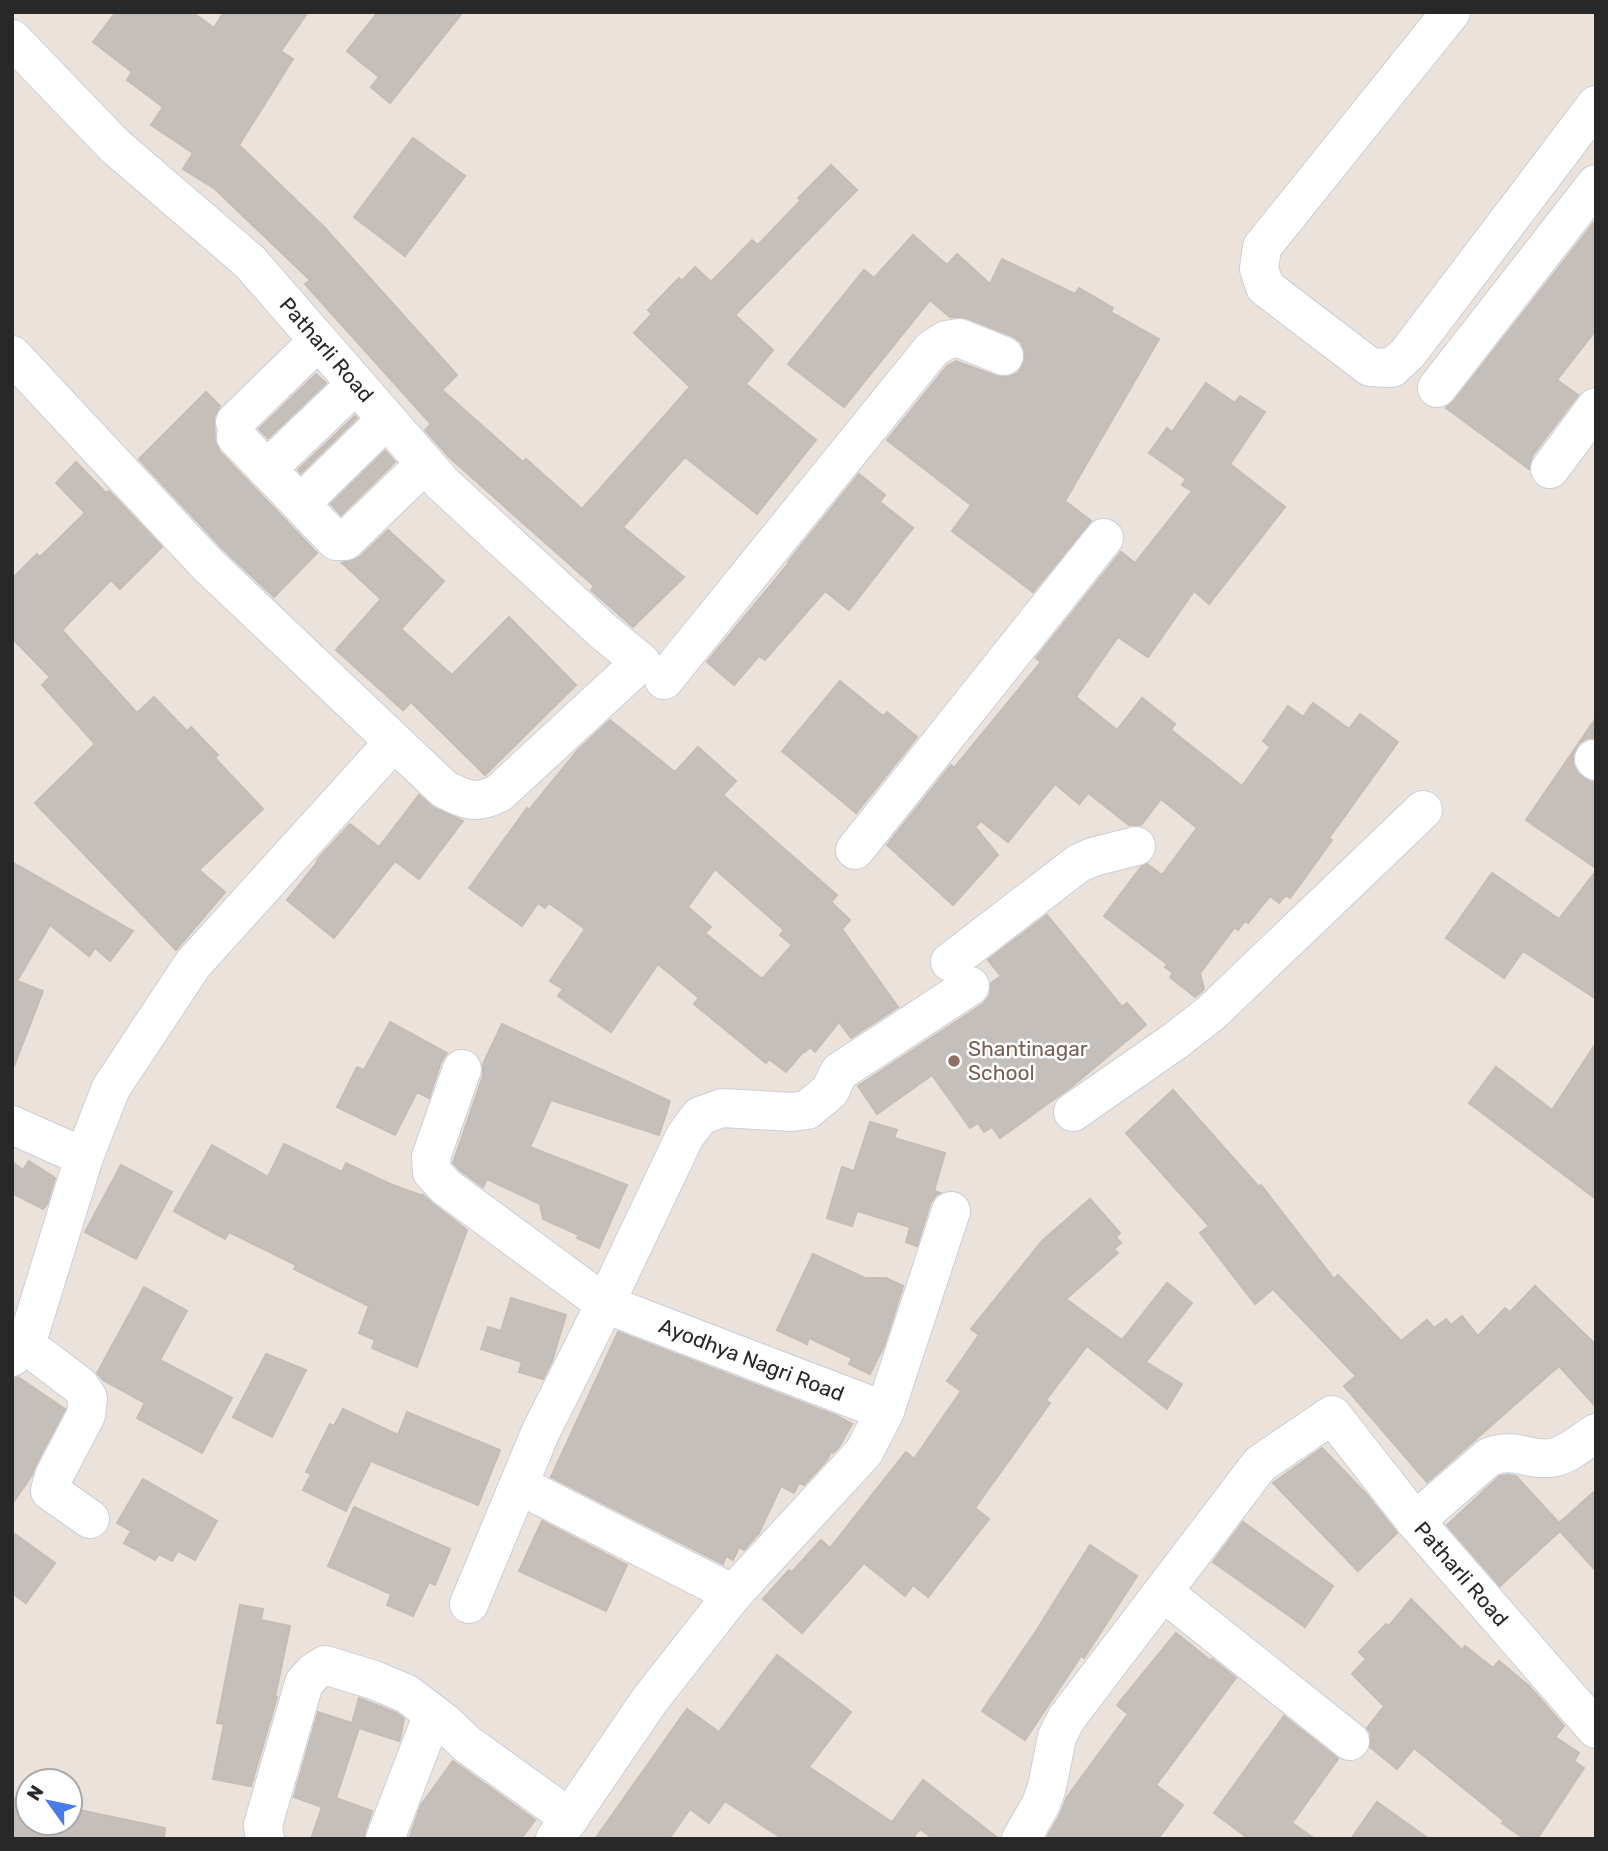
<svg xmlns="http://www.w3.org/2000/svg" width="1608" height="1851" viewBox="0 0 1608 1851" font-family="Rubik,sans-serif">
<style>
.building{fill:#c5bfbb;stroke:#c5bdb5;stroke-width:2;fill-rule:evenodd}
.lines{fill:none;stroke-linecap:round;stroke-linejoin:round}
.minor-casing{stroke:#cacfd9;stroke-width:40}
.minor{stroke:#fff;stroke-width:38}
.education-dot{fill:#8d6e63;stroke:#fff;stroke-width:2.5}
.labels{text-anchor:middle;stroke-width:5;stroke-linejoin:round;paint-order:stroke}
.street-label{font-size:21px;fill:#282828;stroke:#fff}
.education-label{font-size:21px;fill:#785e54;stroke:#fff;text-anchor:start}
</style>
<rect width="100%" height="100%" fill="#eae2db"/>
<g class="building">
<polygon points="116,12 192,12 214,28 224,12 308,12 281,51 293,59 239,145 325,228 457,375 442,390 523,462 526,459 582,509 690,387 634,333 652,314 648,310 679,278 682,281 695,267 711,282 752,240 758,245 801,200 798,198 831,165 857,190 735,315 773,350 746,384 816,440 757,514 685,457 623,527 684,577 633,627 591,590 594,586 450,458 425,430 431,424 305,284 310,280 215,189 183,169 193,153 151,125 163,107 127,80 132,72 93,42"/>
<polygon points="378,12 463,12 390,103 371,87 379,77 347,51"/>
<polygon points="413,138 465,176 405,256 354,217"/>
<polygon points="1596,220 1596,330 1557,380 1578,395 1532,456 1529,469 1446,408 1454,401"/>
<polygon points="913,235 947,265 957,254 990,284 1002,259 1075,294 1079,288 1113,308 1111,312 1159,339 1065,501 1091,521 1033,592 952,531 971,505 887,440 947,366 956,361 996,376 1008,377 1018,373 1024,363 1025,352 1021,342 1012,336 967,318 950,317 930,300 844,407 788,364 864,270 874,278"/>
<polygon points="316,374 326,383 268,438 259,429"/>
<polygon points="1206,383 1235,403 1240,396 1265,412 1230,464 1285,507 1209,604 1194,591 1148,657 1118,637 1076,697 1117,730 1142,698 1175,724 1171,730 1242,786 1270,747 1263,741 1288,706 1303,717 1313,703 1349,729 1360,714 1398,742 1329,838 1332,840 1302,882 1290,898 1286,895 1279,903 1270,896 1248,923 1245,921 1238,930 1235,927 1200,973 1204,989 1195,997 1170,977 1173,973 1165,967 1167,964 1104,916 1141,867 1147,864 1162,875 1197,828 1161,799 1141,825 1129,825 1088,793 1079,804 1055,784 1008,842 981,821 975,827 998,855 953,905 887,845 951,765 954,768 1041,662 1036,658 1121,552 1135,563 1192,491 1182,485 1186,479 1149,453 1167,428 1172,432"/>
<polygon points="206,392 220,406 214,417 215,442 220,452 317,553 274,597 223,549 139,459"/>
<polygon points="355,416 357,418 301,473 298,470"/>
<polygon points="385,451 395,462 341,515 331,504"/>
<polygon points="76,462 106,493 109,491 162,547 120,589 111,580 62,630 137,713 154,697 187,731 191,727 218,755 215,758 263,809 199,870 225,892 176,950 35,803 95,744 42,685 50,677 12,638 12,579 37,554 40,557 85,513 56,483"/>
<polygon points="859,474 885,495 880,502 913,528 849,610 825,591 765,660 759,656 734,685 707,662 789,563 788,562"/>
<polygon points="388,530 444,581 401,629 452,675 509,617 576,685 485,775 411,702 403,710 336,650 381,599 342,563 360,557"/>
<polygon points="840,681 883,716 887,712 917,737 856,813 782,751"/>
<polygon points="1596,718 1596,738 1588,738 1579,743 1573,754 1573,765 1579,774 1590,782 1596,782 1596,868 1526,820"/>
<path d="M610 720 675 772 698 747 736 781 723 795 837 895 831 902 850 920 842 929 898 1007 851 1038 839 1022 815 1052 810 1047 805 1052 804 1051 786 1072 769 1059 766 1063 694 1004 699 998 658 964 611 1032 558 996 563 989 550 981 585 929 549 903 545 908 538 903 522 926 469 888 527 808 529 810 577 751ZM715 869 784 930 780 935 792 945 762 979 705 933 711 927 688 907Z"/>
<polygon points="419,795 434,808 463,821 419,879 395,861 334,938 287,900 318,861 317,860 350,824 379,847"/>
<polygon points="12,862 133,931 110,961 95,948 89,956 50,925 17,981 43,991 14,1066 12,1066"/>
<polygon points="1596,871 1596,999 1523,951 1504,978 1446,938 1492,873 1559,919"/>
<polygon points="1047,915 1122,1007 1127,1003 1146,1025 1071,1087 1000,1138 992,1127 984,1132 978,1123 970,1128 932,1075 877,1114 858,1086 983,1004 990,995 991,983 1001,976 988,960"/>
<polygon points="390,1022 447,1053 441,1062 429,1098 417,1092 395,1135 337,1107 357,1067 364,1070"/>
<polygon points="502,1024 670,1101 659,1135 551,1100 530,1147 627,1185 599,1248 577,1238 579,1235 543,1219 540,1204 487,1179 483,1187 461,1171 453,1163 483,1076 483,1064"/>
<polygon points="1596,1043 1596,1199 1469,1103 1496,1067 1552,1110"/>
<polygon points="1173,1090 1259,1187 1261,1185 1334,1279 1338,1275 1401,1341 1427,1320 1434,1328 1446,1319 1451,1325 1462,1316 1478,1336 1505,1308 1510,1312 1535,1286 1596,1345 1596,1407 1559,1366 1427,1482 1344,1386 1356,1376 1273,1289 1255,1304 1200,1233 1209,1226 1126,1133"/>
<polygon points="870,1122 897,1130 894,1138 945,1153 934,1191 940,1193 936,1195 930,1204 917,1246 906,1242 910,1227 857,1211 852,1226 827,1218 842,1167 854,1171"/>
<polygon points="284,1144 342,1172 346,1163 390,1184 423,1196 423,1195 433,1204 467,1230 417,1367 372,1348 375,1340 359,1333 369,1306 294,1269 296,1265 229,1232 225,1239 174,1211 212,1145 268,1177"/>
<polygon points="29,1161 55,1178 47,1204 43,1209 12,1193 12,1162 23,1170"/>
<polygon points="121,1165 172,1192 136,1259 85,1232"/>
<polygon points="1090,1199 1120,1233 1116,1237 1121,1243 1114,1249 1118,1253 1066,1299 1122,1340 1167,1283 1192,1303 1146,1362 1182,1384 1167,1409 1087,1346 1046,1400 1050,1403 975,1508 989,1519 928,1597 913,1585 905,1596 864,1563 802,1633 763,1599 789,1570 792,1572 821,1540 830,1548 906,1452 914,1459 961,1391 947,1381 979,1335 971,1329 1042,1241"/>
<polygon points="813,1254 865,1278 886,1278 903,1286 884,1346 870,1374 849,1364 852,1358 809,1338 807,1344 777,1330"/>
<polygon points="144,1287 187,1311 160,1360 232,1398 202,1453 137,1418 145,1403 103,1380 97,1373"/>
<polygon points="511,1298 566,1315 552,1361 543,1379 519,1372 522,1362 481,1349 488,1327 501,1331"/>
<polygon points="618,1332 837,1416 852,1424 839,1447 833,1453 831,1452 827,1460 804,1485 799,1483 794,1493 781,1486 759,1533 744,1550 739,1547 733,1560 726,1556 723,1564 551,1477"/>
<polygon points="266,1354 306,1370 272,1437 233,1417"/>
<polygon points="18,1377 65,1409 35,1466 32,1475 12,1504 12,1379"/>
<polygon points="343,1409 398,1435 407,1412 500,1450 478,1505 371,1461 346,1511 303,1490 311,1474 306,1472 330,1424 334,1426"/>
<polygon points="1322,1448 1367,1495 1397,1533 1358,1571 1273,1483"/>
<polygon points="1507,1475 1516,1476 1559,1523 1596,1490 1596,1571 1560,1531 1500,1586 1447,1525 1500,1476"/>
<polygon points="143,1479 217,1521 195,1560 178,1551 172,1561 159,1554 155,1560 124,1543 131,1531 117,1523"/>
<polygon points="354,1507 450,1549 435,1585 429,1582 413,1616 387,1605 391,1594 328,1566"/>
<polygon points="542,1521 627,1565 606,1611 519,1571"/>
<polygon points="1243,1522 1333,1586 1305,1627 1213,1562"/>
<polygon points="12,1532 55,1563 26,1603 12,1593"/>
<polygon points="1090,1545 1137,1576 1084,1658 1081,1656 1025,1740 982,1711 1038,1628"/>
<polygon points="1411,1599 1462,1650 1465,1646 1493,1668 1499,1661 1529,1686 1564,1726 1555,1737 1579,1753 1574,1761 1584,1768 1537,1839 1525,1839 1502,1823 1504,1821 1414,1748 1397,1769 1370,1747 1371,1734 1367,1728 1384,1706 1352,1674 1366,1659 1359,1652 1386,1624 1389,1626"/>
<polygon points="240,1605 263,1609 261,1620 290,1626 275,1697 277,1697 251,1786 213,1779 224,1724 217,1723"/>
<polygon points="1176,1633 1211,1661 1212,1659 1236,1678 1156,1785 1183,1805 1158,1839 1046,1839 1060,1815 1067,1797 1128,1714 1117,1705"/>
<polygon points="777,1655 851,1712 809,1767 892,1822 923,1780 999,1839 934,1839 920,1829 914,1836 917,1839 783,1839 725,1801 709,1823 690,1809 669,1839 595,1839 687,1709 719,1732"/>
<polygon points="359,1698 396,1713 404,1719 400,1739 399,1741 359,1728 336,1798 372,1811 365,1831 364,1839 311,1839 322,1807 294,1797 318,1712 352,1723"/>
<polygon points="1284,1716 1338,1759 1292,1823 1315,1839 1249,1839 1214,1813"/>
<polygon points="453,1761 535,1820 521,1839 409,1839 421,1805"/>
<polygon points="12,1798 28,1801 28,1823 70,1823 70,1808 165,1828 164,1839 12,1839"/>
<polygon points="1377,1802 1429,1839 1351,1839"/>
</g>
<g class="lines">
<g class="minor-casing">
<g id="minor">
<polyline points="1451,12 1262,247 1259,269 1265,287 1370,367 1392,368 1408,353 1596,105"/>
<path id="s1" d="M12 39 115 146 250 262 443 484 604 632 641 662 499 793C476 805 466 800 444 789L207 564 12 355"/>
<polyline points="1437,388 1596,184"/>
<polyline points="235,422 318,341"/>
<polyline points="236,437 336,541 345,541 425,464"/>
<polyline points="267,469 356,384"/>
<polyline points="1550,469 1596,407"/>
<polyline points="301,503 386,420"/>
<polyline points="664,680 932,349 946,340 959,338 1004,356"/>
<polyline points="1594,759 1596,761"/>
<polyline points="855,850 1104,538"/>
<polyline points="950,962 1079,863 1093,857 1136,846"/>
<path id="s2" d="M462 1069 431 1157 432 1172 446 1187 605 1304 885 1411"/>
<polyline points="1073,1112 1175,1041 1211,1013 1423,810"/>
<polyline points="12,1125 84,1157"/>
<polyline points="22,1342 80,1386 88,1398 86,1415 54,1476 50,1491 90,1519"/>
<polyline points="12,1357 31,1329 84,1157 111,1088 193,964 394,742"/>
<polyline points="519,1485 733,1594"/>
<path d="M1415 1521 1489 1457C1515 1447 1528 1461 1551 1458 1567 1456 1583 1441 1596 1433"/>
<polyline points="1163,1592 1350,1741"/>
<polyline points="469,1604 541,1431 605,1304 685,1136 700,1116 722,1108 792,1112 807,1110 830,1091 839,1072 970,986"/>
<polyline points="265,1839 263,1825 304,1683 314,1672 325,1665 374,1680 407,1694 445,1723 467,1744 570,1818"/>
<polyline points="385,1839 433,1714"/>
<polyline points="555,1839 649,1701 733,1594 864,1452 885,1411 951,1211"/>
<path id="s3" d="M1021 1839 1041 1804 1047 1787 1057 1737 1066 1719 1260 1464 1332 1415 1415 1521 1596 1729"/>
</g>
</g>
<use href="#minor" class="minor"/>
</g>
<circle class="education-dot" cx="954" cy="1061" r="7"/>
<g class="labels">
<g class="street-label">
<text dy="7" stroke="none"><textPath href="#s1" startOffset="443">Patharli Road</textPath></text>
<text dy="7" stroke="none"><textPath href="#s2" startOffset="483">Ayodhya Nagri Road</textPath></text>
<text dy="7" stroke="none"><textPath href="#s3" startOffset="742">Patharli Road</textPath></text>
</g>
<g class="education-label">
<text x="968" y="1056">Shantinagar<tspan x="968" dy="24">School</tspan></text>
</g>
</g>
<rect width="1608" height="1851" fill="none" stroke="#282828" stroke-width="28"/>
<g transform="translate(49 1802) rotate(303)"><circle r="33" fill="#ffffff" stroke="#a9a9a9" stroke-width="2"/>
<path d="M0-5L12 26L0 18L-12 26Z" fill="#487aea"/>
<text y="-10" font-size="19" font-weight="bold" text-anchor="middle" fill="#282828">N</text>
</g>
</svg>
